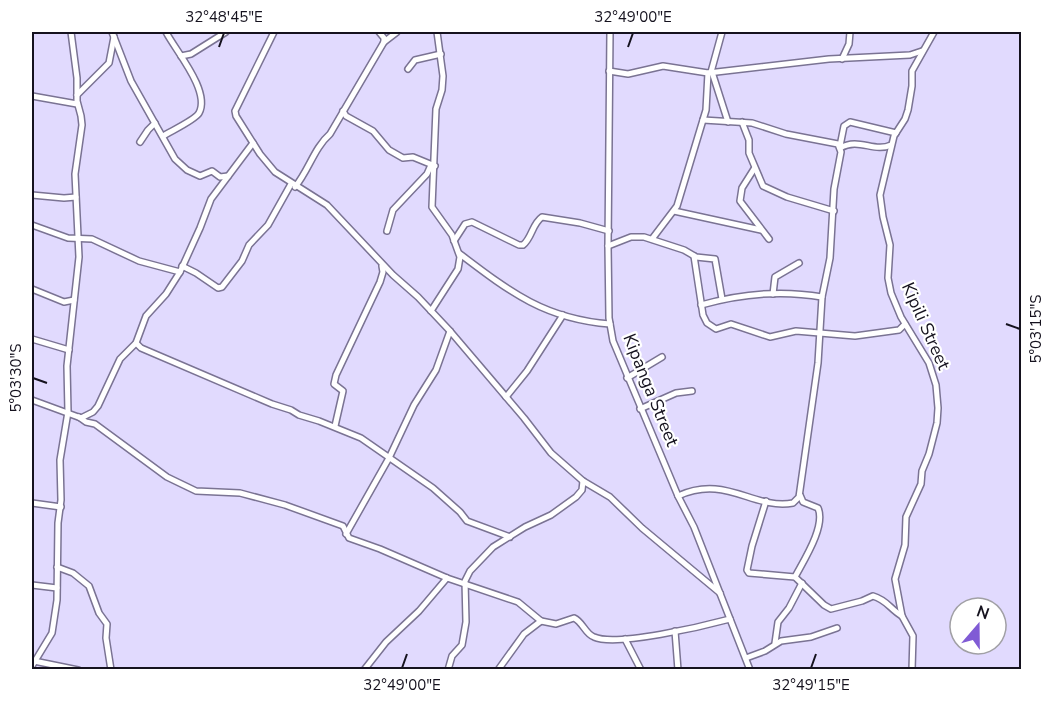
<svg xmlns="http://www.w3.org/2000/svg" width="1053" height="701" viewBox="0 0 1053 701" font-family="'Nunito Sans',sans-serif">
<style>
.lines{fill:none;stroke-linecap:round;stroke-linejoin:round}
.minor-casing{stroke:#7a7393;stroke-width:8}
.minor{stroke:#fff;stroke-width:5}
.ticks{fill:none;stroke:#15121e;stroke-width:2}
.labels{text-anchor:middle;stroke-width:4.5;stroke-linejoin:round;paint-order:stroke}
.street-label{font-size:18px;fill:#15121e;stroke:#fff}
.neatline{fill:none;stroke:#15121e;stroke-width:2}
.ticks-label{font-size:15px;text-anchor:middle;fill:#15121e}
</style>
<rect width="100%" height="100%" fill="#e1dafe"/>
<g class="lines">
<g class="minor-casing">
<g id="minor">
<polyline points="112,32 131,81 175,159 187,170 200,176 212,171 220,177 228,176"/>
<polyline points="274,32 235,111 236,116 260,154 275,172 327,205 393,275 418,297 450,331 524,418 551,453 583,481 610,497 642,528 720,593"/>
<polyline points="610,32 608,246 609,318 613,341 678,496 694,527 750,670"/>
<polyline points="384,42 397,32"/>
<polyline points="181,56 191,54 226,32"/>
<polyline points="842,59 849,44 850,32"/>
<polyline points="408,69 415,60 441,54"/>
<polyline points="609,71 628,74 663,66 708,73 829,59 910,55 922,51"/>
<polyline points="711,72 722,32"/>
<polyline points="712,72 728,122"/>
<polyline points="77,95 109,63 114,37"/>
<polyline points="32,96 77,104"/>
<polyline points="343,111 346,116 373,131 389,150 403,158 413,157 435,166"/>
<polyline points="742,122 749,140 749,153 763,186 787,197 834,211"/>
<path d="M163 136C171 131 195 120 199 113 211 91 175 50 166 32"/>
<polyline points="140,142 148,130 155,123"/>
<polyline points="840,146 844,126 850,122 896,133"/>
<path d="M840 148C859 137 874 153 891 145"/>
<polyline points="754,169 742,188 740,201 769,239"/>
<path d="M295 187C309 170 314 148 330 134L384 42V38L379 32"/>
<polyline points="32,195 64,198 76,197"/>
<polyline points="674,211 761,230"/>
<polyline points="32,225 68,238 92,239 139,261 180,272"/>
<polyline points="387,231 393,210 427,174 431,165"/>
<polyline points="652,239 677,206 706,110 708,73"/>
<path d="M454 241 465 224 472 222 519 245H523C532 238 532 224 542 217L580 223 609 231"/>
<polyline points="608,246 631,237 644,237 684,250 696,257 715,259 722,299"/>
<path d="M460 254C510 292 545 319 610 324"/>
<polyline points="694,256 703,315 707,323 716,329 731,324 770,337 796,331 855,336 899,330 905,324"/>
<polyline points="182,266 196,273 218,288 222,287 242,261 249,245 268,225 291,184"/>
<polyline points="32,289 64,302 74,300"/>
<polyline points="773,294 775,277 799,263"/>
<path d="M701 305C740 294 782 290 822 297"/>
<polyline points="431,311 458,269 460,257 452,235 432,207 436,109 442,90 443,76 437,32"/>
<polyline points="32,339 69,350"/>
<polyline points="136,343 141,348 272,404 291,410 299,415 319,421 361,438 433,488 460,512 467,521 510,537"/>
<polyline points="627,378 662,357"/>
<polyline points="506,397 527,371 563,315"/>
<polyline points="32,400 81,418 93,412 98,406 120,359 136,343 146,316 166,294 180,272 200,228 211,199 253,143"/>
<polyline points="640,409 676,393 692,391"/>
<path d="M79 417 86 422 95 424 167 477 196 491 240 493 285 505 343 526 349 538 380 549 447 578 518 602 541 621 556 624 574 618C583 622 585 634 594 637 616 647 704 626 730 619"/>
<polyline points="335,426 343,391 334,384 336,375 380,282 383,272 382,266"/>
<path d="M678 496C726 474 753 510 793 503L799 497 818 363 822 297 830 258 834 189 841 152 838 144 786 134 752 123 703 120"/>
<path d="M766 501 752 546 747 570 749 573 795 577 824 605 831 609 862 601 873 596C887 600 890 609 902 616"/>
<polyline points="32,503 61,507"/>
<polyline points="346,534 389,458 414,405 436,370 450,331"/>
<polyline points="57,567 73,573 89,586 99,613 107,624 106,638 111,670"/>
<path d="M795 577C804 560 826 526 818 508L803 502 800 495"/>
<polyline points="32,585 57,588"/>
<polyline points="675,631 678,670"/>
<polyline points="625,639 641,670"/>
<polyline points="775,643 778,622 789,608 802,583"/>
<polyline points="746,658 765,651 781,641 811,637 837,628"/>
<polyline points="34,661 78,670"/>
<polyline points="32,666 52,633 57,600 58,523 61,500 60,460 68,412 67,366 79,257 75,174 82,125 81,116 77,101 77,78 71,32"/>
<polyline points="364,670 386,642 419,611 447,578"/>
<polyline points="448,670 452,656 462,645 466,622 465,581 470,571 493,547 525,527 551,515 576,497 582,490 583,481"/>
<polyline points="498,670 524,634 541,621"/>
<polyline points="912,670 913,636 902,616 895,579 905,545 906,517 921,484 922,471 929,454 937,423 938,408 936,385 929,363 901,317 891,293 888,278 890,245 883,217 880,195 894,136 905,119 908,110 912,86 912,71 934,32"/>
</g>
</g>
<use href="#minor" class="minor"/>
</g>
<path class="ticks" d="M219 47 224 33M628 47 633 33M1006 324 1020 329M33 378 47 383M402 668 407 654M811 668 816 654"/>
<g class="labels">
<g class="street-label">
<text transform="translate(926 326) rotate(66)" y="6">Kipili Street</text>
<text transform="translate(651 390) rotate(68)" y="6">Kipanga Street</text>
</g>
</g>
<rect width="1053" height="701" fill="none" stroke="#ffffff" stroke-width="66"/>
<g transform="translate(978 626) rotate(20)"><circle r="28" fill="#ffffff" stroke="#a1a0a5" stroke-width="1.5"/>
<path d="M0-4.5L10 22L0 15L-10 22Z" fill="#805bd5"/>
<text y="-9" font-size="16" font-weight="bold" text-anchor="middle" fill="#15121e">N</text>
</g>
<rect x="33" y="33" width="987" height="635" class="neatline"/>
<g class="ticks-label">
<text x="224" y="22">32°48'45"E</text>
<text x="633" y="22">32°49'00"E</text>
<text transform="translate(1036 329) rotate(-90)" y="5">5°03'15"S</text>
<text transform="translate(16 378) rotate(-90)" y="5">5°03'30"S</text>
<text x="402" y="690">32°49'00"E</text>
<text x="811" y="690">32°49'15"E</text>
</g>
</svg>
